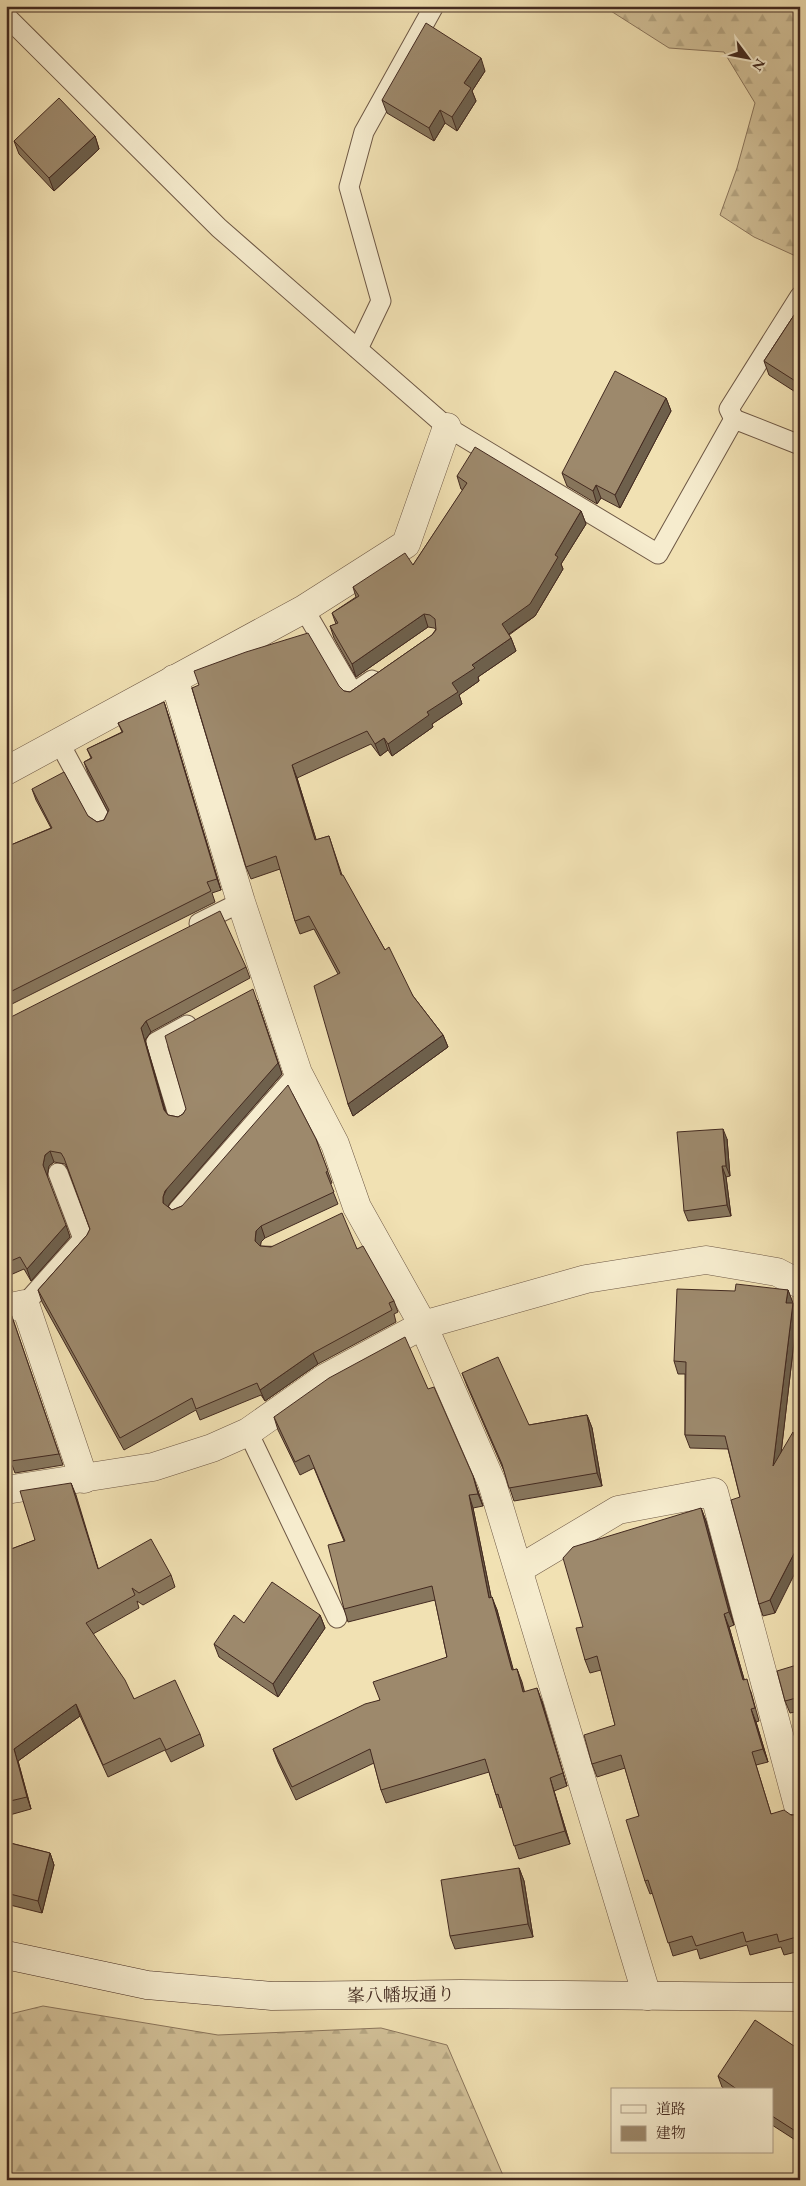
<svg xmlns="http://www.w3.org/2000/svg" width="806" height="2186" viewBox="0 0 806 2186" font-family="'EB Garamond','Noto Serif JP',serif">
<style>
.forest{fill:url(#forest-firs);stroke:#8b765d}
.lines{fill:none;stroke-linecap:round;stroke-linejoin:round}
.lane-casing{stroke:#6e5845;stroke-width:21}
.street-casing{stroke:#6e5845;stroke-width:29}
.secondary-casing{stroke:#432a20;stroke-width:29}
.lane{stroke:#f6ecce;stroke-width:19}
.street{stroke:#f6ecce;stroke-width:28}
.secondary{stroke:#f6ecce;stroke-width:28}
.wall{fill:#87765d;stroke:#432a20}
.shaded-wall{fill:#6e604c;stroke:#432a20}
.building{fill:#9d896c;stroke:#432a20}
.labels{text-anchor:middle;stroke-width:5;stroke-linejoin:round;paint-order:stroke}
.street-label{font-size:18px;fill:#432a20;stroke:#f6ecce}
</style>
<defs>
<pattern id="forest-firs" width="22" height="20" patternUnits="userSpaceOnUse" patternTransform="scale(1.25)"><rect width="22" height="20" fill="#d3c29a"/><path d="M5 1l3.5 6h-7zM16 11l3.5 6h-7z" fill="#b6a784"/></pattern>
</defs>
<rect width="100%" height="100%" fill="#f1e1b3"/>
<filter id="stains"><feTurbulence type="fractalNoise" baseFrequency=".004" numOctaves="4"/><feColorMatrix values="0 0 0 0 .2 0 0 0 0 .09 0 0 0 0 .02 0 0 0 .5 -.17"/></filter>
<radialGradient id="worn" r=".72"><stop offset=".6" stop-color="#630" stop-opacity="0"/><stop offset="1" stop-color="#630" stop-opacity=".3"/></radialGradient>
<g class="forest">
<polygon points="603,6 800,6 800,258 754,237 720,215 737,168 755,103 724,52 669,48"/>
<polygon points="43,2006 218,2035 381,2028 447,2045 505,2180 6,2180 6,2015"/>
</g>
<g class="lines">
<g class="lane-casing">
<g id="lane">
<polyline points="6,16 219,228 447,427 658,554 734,419 800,445"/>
<polyline points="358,349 381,301 349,187 364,132 434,6"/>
<polyline points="734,419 729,409 800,296"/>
<polyline points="304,609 353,693 372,680"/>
<polyline points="59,742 102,822"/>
<polyline points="199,923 241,902"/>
<polyline points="179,1118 156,1042 187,1025"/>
<polyline points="178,1210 298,1073"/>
<polyline points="25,1304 83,1239 58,1173"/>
<polyline points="248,1432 337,1618"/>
</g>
</g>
<g class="street-casing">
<g id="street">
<polyline points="174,679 241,902 298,1073 335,1144 357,1207 423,1325 492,1483 647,1996"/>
<polyline points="6,771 304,609 406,544 447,427"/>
<polyline points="6,1308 25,1304 84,1479"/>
<polyline points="6,1490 153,1467 212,1448 248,1432 325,1378 423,1325 586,1279 706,1260 777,1272 800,1284"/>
<polyline points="519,1569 618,1510 714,1492 800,1813"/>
</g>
</g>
<g class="secondary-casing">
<polyline id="secondary" points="6,1955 147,1985 272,1996 461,1994 800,1997"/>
</g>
<use href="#lane" class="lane"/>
<use href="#street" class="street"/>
<use href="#secondary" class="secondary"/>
</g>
<g class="wall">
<polygon points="485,71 472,91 476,101 457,131 445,123 434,141 387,113 382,100"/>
<polygon points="95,136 99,149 54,191 19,154 14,141"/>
<polygon points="800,306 800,395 769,375 764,361"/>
<polygon points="666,398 671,411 620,508 601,498 597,504 567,486 562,473"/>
<polygon points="457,476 581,511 586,524 561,564 563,569 535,616 509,635 511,638 516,651 478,677 479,681 459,695 462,704 432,724 433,727 392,756 388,750 380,756 371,744 297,778 316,840 329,836 342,875 385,950 413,996 443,1035 448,1047 353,1116 348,1104 338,974 314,929 300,934 295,921 280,869 251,879 246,867 192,688 339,686 344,691 350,692 432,635 436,629 434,628 428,627 356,677 334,638 330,626 336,624 332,613 356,597 353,587 413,565 463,490 461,489"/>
<polygon points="168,714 221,890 212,893 215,902 6,1007 6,847 51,828 36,800 32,789 88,816 97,822 104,820 108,812 88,773 84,762 91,758 87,749 122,732 118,723"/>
<polygon points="246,967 250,978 151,1032 145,1040 166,1112 168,1115 178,1117 183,1114 257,1000 282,1074 170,1203 168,1206 172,1210 182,1206 316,1139 332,1183 330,1184 338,1204 265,1238 261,1242 260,1246 357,1249 394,1301 398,1312 394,1314 396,1322 318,1364 265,1401 261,1395 200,1420 196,1410 124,1450 42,1302 38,1290 87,1235 90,1229 68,1169 65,1164 54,1162 49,1166 47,1176 70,1237 31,1281 24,1269 8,1276 12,1291 6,1293 6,1016 11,1017"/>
<polygon points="727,1139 730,1176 726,1177 731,1216 688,1221 684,1211"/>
<polygon points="788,1290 797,1316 781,1453 798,1444 775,1613 763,1616 759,1604 740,1497 728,1449 690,1448 685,1435 685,1374 678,1374 674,1361 735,1291"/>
<polygon points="6,1311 10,1311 63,1465 15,1473 12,1465 6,1467"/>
<polygon points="462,1373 529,1425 587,1415 592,1428 602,1486 514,1501 504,1471 467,1386"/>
<polygon points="428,1389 473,1476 483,1506 473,1508 491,1597 497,1610 513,1670 517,1669 524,1692 542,1701 567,1786 554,1791 570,1844 519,1859 502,1807 500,1808 489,1772 386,1803 381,1790 374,1763 296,1800 278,1762 273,1749 380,1700 447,1657 435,1600 348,1622 344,1609 344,1541 314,1468 300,1475 278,1430 274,1417"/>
<polygon points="71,1483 98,1569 171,1575 175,1587 143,1605 137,1601 139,1608 93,1634 134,1699 200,1734 204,1746 171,1762 165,1750 108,1777 80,1716 18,1761 31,1809 6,1816 6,1551 35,1540"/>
<polygon points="701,1508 706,1521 734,1625 729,1627 744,1679 751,1692 759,1721 756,1722 768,1762 756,1765 771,1814 800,1815 800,1951 784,1955 781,1947 750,1955 747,1945 700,1959 697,1949 673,1956 653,1893 650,1894 645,1881 639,1816 625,1768 597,1777 592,1764 615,1725 601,1670 590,1673 585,1660 583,1627"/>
<polygon points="320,1615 325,1628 278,1697 219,1657 214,1644 244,1623"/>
<polygon points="800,1664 800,1711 790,1713 785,1701"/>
<polygon points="6,1842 50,1853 54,1865 42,1913 6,1904"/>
<polygon points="519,1868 524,1881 533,1937 455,1949 450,1936"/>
<polygon points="800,2050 800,2143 772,2125 772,2090 726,2090 722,2087 718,2076"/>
</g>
<g class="shaded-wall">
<polygon points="481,58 485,71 472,91 476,101 457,131 452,117 464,83"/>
<polygon points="440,110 445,123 434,141 429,128"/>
<polygon points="95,136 99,149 54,191 49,178"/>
<polygon points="666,398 671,411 620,508 615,495"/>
<polygon points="596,485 601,498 597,504 593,491"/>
<polygon points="581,511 586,524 561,564 563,569 535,616 506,636 502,624 555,555"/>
<polygon points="424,614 428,627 356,677 352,664"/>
<polygon points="511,638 516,651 478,677 479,681 459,695 462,704 432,724 433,727 392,756 388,744 427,712 452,683 472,665"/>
<polygon points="164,702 168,714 221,890 217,879"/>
<polygon points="384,738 388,750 380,756 375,744"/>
<polygon points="292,765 297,778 320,852 315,840"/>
<polygon points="257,1000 282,1074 170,1203 167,1208 163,1203 163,1197"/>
<polygon points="146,1021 151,1032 145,1040 168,1121 164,1110 141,1028"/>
<polygon points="443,1035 448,1047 353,1116 348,1104"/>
<polygon points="723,1129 727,1139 730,1176 726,1166"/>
<polygon points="50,1151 54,1162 49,1166 47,1177 43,1165 45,1155"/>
<polygon points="722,1166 726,1177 731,1216 727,1205"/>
<polygon points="66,1225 70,1237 31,1281 27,1269"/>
<polygon points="261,1226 265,1238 261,1242 260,1252 255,1241 256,1231"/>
<polygon points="788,1290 793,1303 791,1316 786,1303"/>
<polygon points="793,1303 797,1316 778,1479 773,1466"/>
<polygon points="313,1353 318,1364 265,1401 260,1390"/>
<polygon points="587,1415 592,1428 602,1486 597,1473"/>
<polygon points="793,1432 798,1444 800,1452 800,1459"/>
<polygon points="473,1476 483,1506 478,1494"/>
<polygon points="71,1483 76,1495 102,1581 98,1569"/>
<polygon points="469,1495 473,1508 494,1611 489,1598"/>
<polygon points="701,1508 706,1521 734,1625 729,1612"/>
<polygon points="800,1542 800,1563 775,1613 770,1600"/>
<polygon points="492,1597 497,1610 517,1683 512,1670"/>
<polygon points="724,1614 729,1627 748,1693 743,1680"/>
<polygon points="320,1615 325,1628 278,1697 273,1684"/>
<polygon points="517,1669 522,1682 528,1705 523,1692"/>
<polygon points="537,1688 542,1701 567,1786 563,1773"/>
<polygon points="76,1704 80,1716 18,1761 31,1809 27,1797 14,1749"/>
<polygon points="751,1709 756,1722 768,1762 763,1749"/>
<polygon points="550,1778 554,1791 570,1844 565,1831"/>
<polygon points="50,1853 54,1865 42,1913 38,1901"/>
<polygon points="519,1868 524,1881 533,1937 528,1924"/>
</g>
<g class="building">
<polygon points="426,23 481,58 464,83 471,88 452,117 440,110 429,128 382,100"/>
<polygon points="59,98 95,136 49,178 14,141"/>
<polygon points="800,306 800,384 764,361"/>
<polygon points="615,371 666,398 615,495 596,485 593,491 562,473"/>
<polygon points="475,447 581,511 555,555 558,557 530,604 502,624 511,638 472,665 475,668 452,683 458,692 427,712 429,715 388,744 384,738 375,744 367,731 292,765 315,840 329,836 341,875 343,875 385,950 389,947 413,996 443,1035 348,1104 314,986 340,973 309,916 295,921 276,856 246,867 192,688 199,685 194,671 246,652 308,633 339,686 344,691 350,692 432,635 436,630 435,619 430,615 424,614 352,664 330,626 338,623 332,613 359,596 353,587 405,553 413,565 467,483 457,476"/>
<polygon points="164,702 217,879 207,882 211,891 6,994 6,847 52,828 32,789 64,772 88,816 97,822 104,820 109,810 84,762 92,758 87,749 123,732 118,723"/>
<polygon points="220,911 246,967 146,1021 141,1028 164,1110 168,1115 178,1117 183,1114 186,1109 165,1036 253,989 278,1063 165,1191 163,1197 163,1203 172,1210 182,1206 288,1085 316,1139 328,1171 326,1172 334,1192 261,1226 256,1231 255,1241 260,1246 271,1247 342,1213 357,1249 363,1246 394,1301 389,1303 392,1310 313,1353 260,1390 257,1383 196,1409 192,1398 120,1438 38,1290 87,1235 90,1229 64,1158 61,1153 50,1151 45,1155 43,1165 66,1225 27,1269 20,1257 6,1263 6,1016 11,1017"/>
<polygon points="723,1129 726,1166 722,1166 727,1205 684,1211 677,1132"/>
<polygon points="736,1284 788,1290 786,1303 793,1303 773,1466 793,1432 800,1459 800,1542 770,1600 759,1604 731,1500 740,1497 725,1436 685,1435 686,1362 674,1361 677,1289 735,1291"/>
<polygon points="6,1311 10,1311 59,1454 11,1461 8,1454 6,1454"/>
<polygon points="405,1337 428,1389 434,1387 473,1476 478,1494 469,1495 489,1598 492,1597 512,1670 517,1669 523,1692 537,1688 563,1773 550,1778 565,1831 514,1846 498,1794 496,1795 485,1759 381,1790 370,1749 292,1787 273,1749 365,1704 380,1700 373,1682 447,1657 432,1586 344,1609 328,1545 345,1541 309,1455 295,1462 274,1417 329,1378"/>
<polygon points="498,1357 529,1425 587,1415 597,1473 509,1488 502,1464 462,1373"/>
<polygon points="71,1483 98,1569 151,1539 171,1575 139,1593 132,1588 135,1595 86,1623 125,1680 134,1699 175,1680 200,1734 166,1750 160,1738 103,1765 76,1704 14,1749 27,1797 6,1802 6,1551 35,1540 20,1491"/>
<polygon points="701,1508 729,1612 724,1614 743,1680 747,1679 755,1708 751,1709 763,1749 752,1752 771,1814 784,1810 791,1815 800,1815 800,1936 779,1942 777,1934 746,1942 743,1932 696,1946 692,1936 668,1943 648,1880 645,1881 626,1820 639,1816 621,1755 592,1764 584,1735 615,1725 597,1656 585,1660 576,1628 583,1627 563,1558 573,1547"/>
<polygon points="272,1582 320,1615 273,1684 214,1644 234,1615 244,1623"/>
<polygon points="800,1621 800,1644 796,1627"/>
<polygon points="800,1664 800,1697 785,1701 777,1671"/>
<polygon points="6,1842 50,1853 38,1901 6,1893"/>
<polygon points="519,1868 528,1924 450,1936 441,1880"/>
<polygon points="755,2020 800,2050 800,2134 772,2116 772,2090 738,2090 718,2076"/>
</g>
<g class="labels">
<g class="street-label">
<text transform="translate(401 1995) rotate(-1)" y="6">峯八幡坂通り</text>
</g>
</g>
<rect width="806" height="2186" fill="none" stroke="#f1e1b3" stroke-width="25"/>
<rect x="8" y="8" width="791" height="2171" fill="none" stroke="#432a20" stroke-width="2.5"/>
<rect x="12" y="12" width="781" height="2161" fill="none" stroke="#432a20"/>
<rect x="611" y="2088" width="162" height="65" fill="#f6ecce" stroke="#ae9e88"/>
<rect x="621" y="2105" width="25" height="8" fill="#f6ecce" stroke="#ae9e88"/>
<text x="656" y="2114" font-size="15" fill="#432a20">道路</text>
<rect x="621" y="2126" width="25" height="15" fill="#9d896c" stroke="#ae9e88"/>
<text x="656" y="2138" font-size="15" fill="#432a20">建物</text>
<g transform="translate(748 58) rotate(122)" stroke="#f6ecce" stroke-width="4" paint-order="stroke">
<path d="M0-4L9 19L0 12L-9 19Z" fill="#432a20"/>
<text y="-8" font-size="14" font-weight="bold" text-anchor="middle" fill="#432a20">N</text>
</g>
<rect width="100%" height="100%" filter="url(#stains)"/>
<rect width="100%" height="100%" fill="url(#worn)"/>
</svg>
